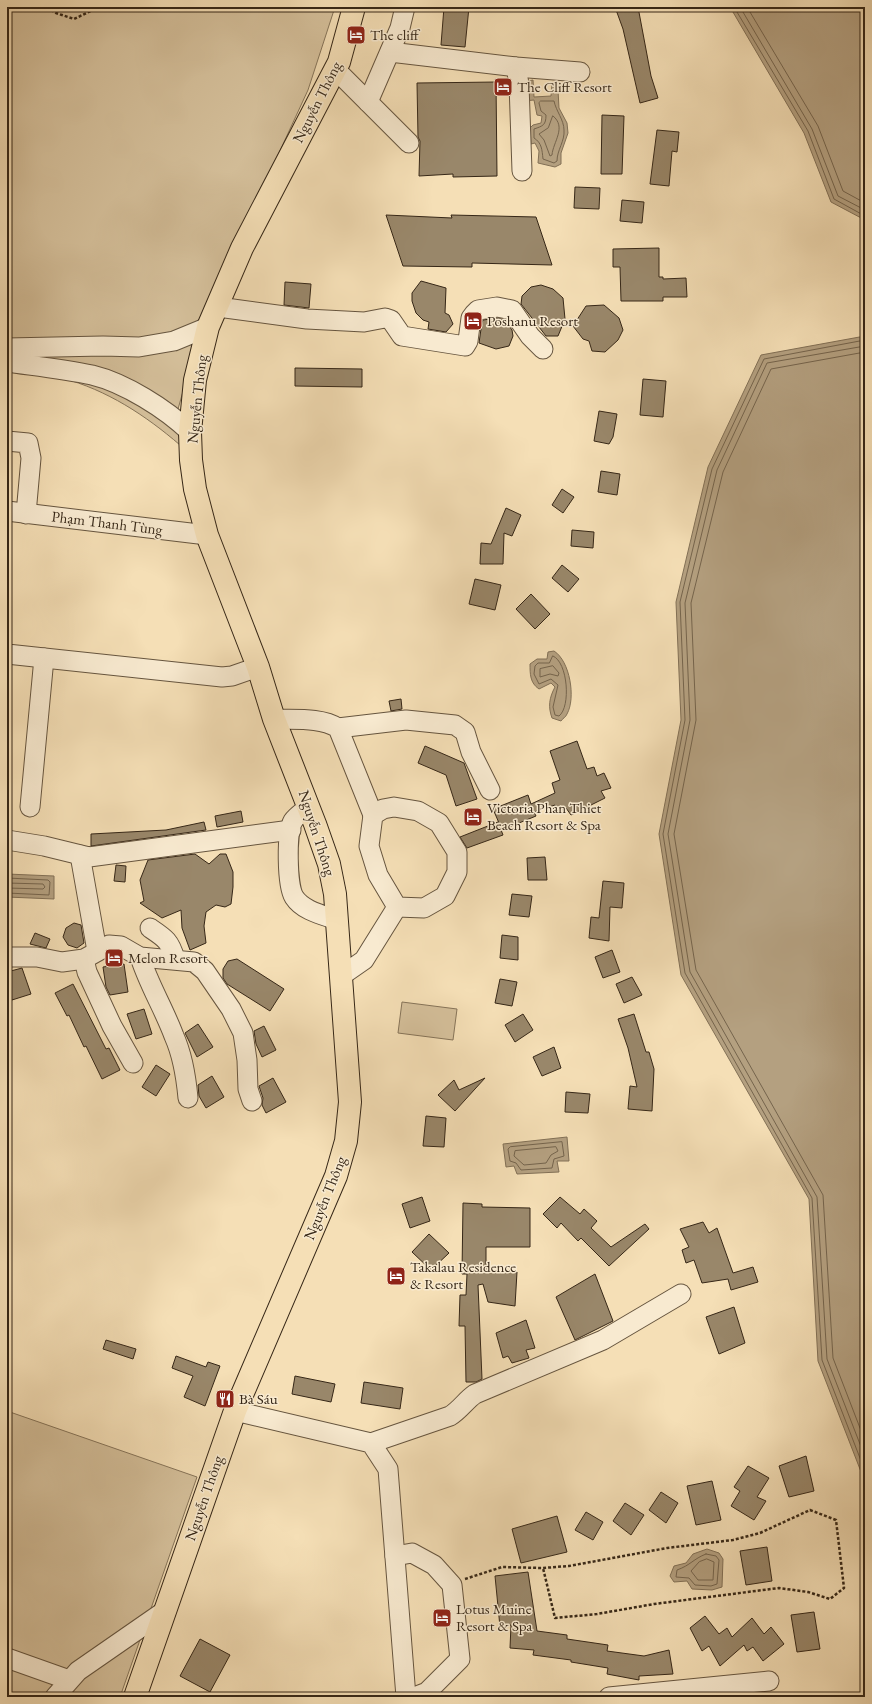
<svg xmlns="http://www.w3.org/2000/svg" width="872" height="1704" viewBox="0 0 872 1704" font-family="'EB Garamond',serif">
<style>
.green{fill:#d5c09b;stroke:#867459}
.water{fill:#b4a080;stroke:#827056}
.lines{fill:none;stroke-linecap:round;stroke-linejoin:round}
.shore{stroke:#75644c;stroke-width:1}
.building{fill:#99876a;stroke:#362717}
.minor-casing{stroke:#66553f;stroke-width:21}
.major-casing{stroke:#362717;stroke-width:24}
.path{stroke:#362717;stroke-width:2.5;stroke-dasharray:3 2;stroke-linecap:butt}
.minor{stroke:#f8ead0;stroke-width:19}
.major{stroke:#f5dfb6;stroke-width:22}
.labels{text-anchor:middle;stroke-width:3;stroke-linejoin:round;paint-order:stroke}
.poi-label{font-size:15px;fill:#362717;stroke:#f8ead0;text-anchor:start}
.street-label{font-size:15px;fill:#362717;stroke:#f8ead0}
</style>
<rect width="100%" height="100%" fill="#f5dfb6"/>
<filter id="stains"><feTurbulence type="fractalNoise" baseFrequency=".005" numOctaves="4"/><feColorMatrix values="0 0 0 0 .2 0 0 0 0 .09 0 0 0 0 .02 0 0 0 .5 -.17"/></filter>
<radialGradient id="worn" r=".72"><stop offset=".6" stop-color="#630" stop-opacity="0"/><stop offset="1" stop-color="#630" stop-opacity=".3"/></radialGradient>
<g class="green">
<path d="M7 7H335L308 90 206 311 178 409 180 445C145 415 107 390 62 378 44 374 25 374 7 372Z"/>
<polygon points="402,1002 457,1009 453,1040 398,1033"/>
<polygon points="7,1411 197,1477 120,1697 7,1697"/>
</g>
<g class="water">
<polygon points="730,7 865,7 865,220 831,202 804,133"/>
<polygon points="533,80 534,97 551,96 552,84 558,90 559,108 567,123 568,133 561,153 561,164 555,167 538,163 539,151 535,143 531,144 530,128 533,125 541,123 542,116 537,115 534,100 524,101 517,83"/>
<polygon points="865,336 865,1482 818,1361 809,1199 681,975 659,834 681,720 676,602 708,467 761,355"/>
<path d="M554 651C570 661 576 698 567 714 566 717 562 719 561 721L552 718C548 707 549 698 555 687L551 683 539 689C530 683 530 674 530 664L537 659H547L548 652Z"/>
<polygon points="7,874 54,876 54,899 7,897"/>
<polygon points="567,1137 569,1161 557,1161 559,1172 517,1174 514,1166 506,1167 503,1144"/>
<polygon points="707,1549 719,1553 723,1559 722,1587 712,1590 692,1589 687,1581 674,1582 670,1576 674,1566 686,1563 693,1554"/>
</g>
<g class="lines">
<g class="shore">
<polyline points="734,7 808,131 834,199 865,216"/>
<polyline points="740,7 812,129 838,196 865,210"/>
<polyline points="747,7 818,126 843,191 865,203"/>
<path d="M541 101H554C556 111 564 120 564 130 565 141 557 150 557 161L554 163 543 159C542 150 542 143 534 138V129C543 126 546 125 546 115L541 111 539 103Z"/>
<path d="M553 116C567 127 553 142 552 155L550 156 544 140 539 134 548 128Z"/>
<polyline points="865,340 764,359 712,469 680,602 685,720 663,834 685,973 812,1198 822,1360 865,1471"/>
<polyline points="865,346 767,363 717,470 685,603 690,720 668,834 690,972 817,1197 827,1359 865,1457"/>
<polyline points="865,352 771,369 723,472 691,603 696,720 674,834 696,970 823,1195 833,1358 865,1441"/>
<path d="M553 656C568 662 571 707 559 716L555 715 553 707 558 685 551 679 539 684 534 674 535 666 538 663H549Z"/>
<polygon points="553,666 559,673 558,676 550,674 540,677 540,669"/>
<polyline points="7,878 48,880 50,882 49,895 7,893"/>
<polyline points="7,883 43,884 45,887 43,889 7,888"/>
<polygon points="562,1142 564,1156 554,1159 552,1168 521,1170 516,1163 510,1161 508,1149 510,1147"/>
<polygon points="556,1147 558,1151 551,1155 546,1163 524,1165 514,1156 515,1151"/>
<path d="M706 1554 716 1556 719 1560 717 1584 711 1586 695 1585 689 1578 676 1577 677 1570C691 1565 693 1559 706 1554Z"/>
<polygon points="707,1559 714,1562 713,1580 698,1580 691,1571 699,1562"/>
</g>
</g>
<g class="building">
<polygon points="444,7 469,7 465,47 441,45"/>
<polygon points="615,7 638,7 651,76 658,98 640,103 623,29"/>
<polygon points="496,82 497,176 453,177 453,174 419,176 420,141 418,137 417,83"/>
<polygon points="602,115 624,116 622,174 601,174"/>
<polygon points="657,130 679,132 677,152 672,151 669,186 650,184"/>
<polygon points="575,187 600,188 599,209 574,208"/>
<polygon points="622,200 644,202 642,223 620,221"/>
<polygon points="386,215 452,218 451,215 536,217 552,265 472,263 472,267 403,266"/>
<polygon points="659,248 659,277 663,277 663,279 686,278 687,297 663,297 663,301 621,301 620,267 613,267 613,249"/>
<polygon points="421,281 446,288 445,313 449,315 453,324 446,332 428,329 429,322 423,320 416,313 412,301 412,293"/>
<polygon points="285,282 311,284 309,308 284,305"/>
<polygon points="541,285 553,289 563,298 565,319 558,336 546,336 521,304 522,296 531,287"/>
<polygon points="604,305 619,318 623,330 618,340 605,352 592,351 589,341 583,339 573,326 586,306"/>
<polygon points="497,318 505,320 512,330 513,336 509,346 496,349 479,343 482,322 483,320"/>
<polygon points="295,368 362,369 362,387 295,386"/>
<polygon points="643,379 666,381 663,417 640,415"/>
<polygon points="599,411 617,414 613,437 609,444 594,441"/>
<polygon points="601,471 620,474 617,495 598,492"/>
<polygon points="562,489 574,497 563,513 552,505"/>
<polygon points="506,508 521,515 512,536 504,533 503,564 480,564 481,543 491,544"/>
<polygon points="572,530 594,532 593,548 571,546"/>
<polygon points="562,565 579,579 568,592 552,578"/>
<polygon points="475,579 501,585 495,610 469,604"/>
<polygon points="531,594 550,614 535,629 516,609"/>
<polygon points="401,699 402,709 391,711 389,701"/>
<polygon points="577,741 587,769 594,767 597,776 604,773 611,788 601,791 605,798 571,815 566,808 558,812 555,805 534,812 536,816 502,830 493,809 528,795 531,804 555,793 552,783 560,780 550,751"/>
<polygon points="425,746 464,763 477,799 456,806 446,775 418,763"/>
<polygon points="241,811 243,822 217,827 215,816"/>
<polygon points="204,822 206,830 91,846 91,834 166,830"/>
<polygon points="498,822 503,835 467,848 460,837"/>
<polygon points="195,854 209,864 220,854 226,854 233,872 233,887 231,904 225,907 216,905 206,912 204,926 206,943 190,950 182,928 181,910 162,918 140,903 144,901 140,880 148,860"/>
<polygon points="545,857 547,880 528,880 527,858"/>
<polygon points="116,865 126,866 125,882 114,881"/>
<polygon points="603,881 624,883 622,908 610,907 609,941 589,938 591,917 599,918"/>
<polygon points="512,894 532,896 529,917 509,915"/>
<polygon points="74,923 81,925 84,943 77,948 68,945 63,937 66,928"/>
<polygon points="35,933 50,939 46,948 30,944"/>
<polygon points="502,935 518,937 518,960 500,958"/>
<polygon points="612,950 620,972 603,978 595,957"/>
<polygon points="237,959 284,989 270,1011 227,984 223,978 223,969 228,961"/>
<polygon points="124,964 128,992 110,995 106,987 103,967"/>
<polygon points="22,968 31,994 12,1000 7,984 7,972"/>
<polygon points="632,977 642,995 624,1003 616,984"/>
<polygon points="500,979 517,982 512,1006 495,1003"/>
<polygon points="73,984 106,1049 109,1048 120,1070 102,1079 86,1046 84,1047 69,1015 67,1016 55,993"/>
<polygon points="144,1009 152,1034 136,1039 127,1014"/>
<polygon points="523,1014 533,1030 515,1042 505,1025"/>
<polygon points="634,1014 646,1052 649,1052 654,1069 652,1111 628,1109 630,1086 637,1087 628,1048 618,1019"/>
<polygon points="198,1024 213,1047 197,1057 185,1033"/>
<polygon points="264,1026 276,1050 262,1057 256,1044 254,1031"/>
<polygon points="554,1047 561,1068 542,1076 533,1057"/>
<polygon points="156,1065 170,1074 156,1096 142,1087"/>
<polygon points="212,1076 224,1097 206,1108 199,1096 198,1085"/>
<polygon points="273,1078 286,1102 266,1113 262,1105 263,1098 259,1086"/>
<polygon points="485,1078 455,1111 438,1095 454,1080 459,1090"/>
<polygon points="566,1092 590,1094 588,1113 565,1112"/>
<polygon points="426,1116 446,1118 444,1147 423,1146"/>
<polygon points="422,1197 430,1221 410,1228 402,1204"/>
<polygon points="560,1197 580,1214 584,1209 597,1221 591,1228 611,1247 645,1224 649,1229 609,1266 581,1238 578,1241 561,1223 557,1228 543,1214"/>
<polygon points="463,1203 482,1204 482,1207 530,1208 530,1247 486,1247 486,1271 517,1272 515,1306 488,1302 483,1284 478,1285 482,1379 476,1382 466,1382 465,1326 459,1326 460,1295 466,1295 467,1274 462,1274"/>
<polygon points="703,1222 709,1233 717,1228 733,1273 753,1267 758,1282 731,1290 728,1279 702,1283 694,1260 686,1263 682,1250 689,1247 680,1229"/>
<polygon points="429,1234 449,1253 431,1270 412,1252"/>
<polygon points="595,1274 613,1321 575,1340 556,1297"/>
<polygon points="734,1307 745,1343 719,1354 706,1317"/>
<polygon points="526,1320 535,1348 526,1350 529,1358 512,1363 508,1356 503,1358 496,1333"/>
<polygon points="106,1340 136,1349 133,1359 103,1349"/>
<polygon points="176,1356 206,1367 208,1362 220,1366 205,1406 184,1397 193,1376 172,1368"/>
<polygon points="295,1376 335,1384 331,1402 292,1394"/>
<polygon points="364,1382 403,1388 400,1409 361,1403"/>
<polygon points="806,1456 814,1491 789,1497 779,1466"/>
<polygon points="748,1466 769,1478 757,1497 766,1501 754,1520 731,1506 740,1491 734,1487"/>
<polygon points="712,1481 721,1520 696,1525 687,1486"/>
<polygon points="661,1492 678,1503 666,1523 649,1510"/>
<polygon points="625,1503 644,1515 631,1535 613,1521"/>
<polygon points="586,1512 603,1522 593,1540 575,1530"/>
<polygon points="557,1516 567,1552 521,1563 512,1529"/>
<polygon points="767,1547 772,1581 746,1585 740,1551"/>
<polygon points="528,1572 537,1631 567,1635 567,1639 608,1645 607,1651 644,1656 669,1650 673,1674 639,1676 639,1680 607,1674 608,1668 571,1662 571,1660 533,1655 534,1650 510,1648 511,1625 500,1627 495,1576"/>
<polygon points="814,1612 820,1649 797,1652 791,1615"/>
<polygon points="705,1616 719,1634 727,1628 732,1637 752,1618 764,1634 771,1627 784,1644 763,1661 753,1647 747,1651 744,1645 720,1666 709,1646 702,1651 690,1628"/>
<polygon points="200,1639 230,1655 210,1692 180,1676"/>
</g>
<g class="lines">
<g class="minor-casing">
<g id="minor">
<polyline points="390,52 516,67 580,72"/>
<polyline points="516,67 519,84 522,171"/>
<polyline points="335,69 409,143"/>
<polyline points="368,102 400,28 405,7"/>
<polyline points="218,307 307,319 364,322 385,318 391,320 402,336 465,346 468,341 471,318 474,314 478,310 497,307 512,310 530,336 543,349"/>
<polyline points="7,348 103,346 139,347 174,341 208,327"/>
<path d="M7 362C35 366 64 369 92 375 125 383 166 409 190 432"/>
<polyline points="7,441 28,443 31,458 26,514"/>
<polyline points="7,511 207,535"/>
<polyline points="7,654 222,677 232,676 258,667"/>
<path d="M274 719C294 720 321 717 338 728L373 815"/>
<polyline points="338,728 406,720 455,725 465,732 471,752 490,790"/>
<polyline points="30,807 44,658"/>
<path d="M309 807C304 811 296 816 293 821 286 833 287 885 294 897 303 911 323 915 337 920"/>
<polyline points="7,840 44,846 89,857 291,830"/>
<polyline points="80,855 97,951"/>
<path d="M150 928C165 938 170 941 175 959"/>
<polyline points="7,957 37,957 62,962 84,959 109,945 121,946 140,957 194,962 205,971 231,1009 243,1033 247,1060 248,1089 252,1101"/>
<path d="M140 957C149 985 164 1009 174 1036 183 1056 186 1076 188 1098"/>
<polyline points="84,959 87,972 112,1026 133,1063"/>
<polyline points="341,976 364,960 397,907 424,908 445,896 457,872 457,852 439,823 418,811 394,807 383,809 373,815 369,846 378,875 397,907"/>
<polyline points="235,1411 371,1443 388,1469 406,1697"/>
<path d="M371 1443 450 1416C460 1410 466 1400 475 1394L603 1340 681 1294"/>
<polyline points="395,1556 412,1553 434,1565 452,1585 460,1659 427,1692 414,1697"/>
<polyline points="7,1658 69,1680"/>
<polyline points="55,1697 78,1671 166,1610"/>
<polyline points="609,1697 769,1681"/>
</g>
</g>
<g class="major-casing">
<polyline id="major" points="135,1697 235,1411 336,1176 346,1141 350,1102 335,894 329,864 315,824 274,719 258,667 207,535 195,489 191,460 190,432 195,380 208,327 242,248 339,62 354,7"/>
</g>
<g class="path">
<polyline points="47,7 56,13 74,19 93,10 94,7"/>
<polyline points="465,1579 502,1567 543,1568 569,1566 667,1548 733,1540 760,1533 810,1510 836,1520 844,1588 830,1599 808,1592 779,1588 654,1604 597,1614 555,1618 543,1568"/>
</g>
<use href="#minor" class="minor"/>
<use href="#major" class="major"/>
</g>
<defs>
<g id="hotel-square" transform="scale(1)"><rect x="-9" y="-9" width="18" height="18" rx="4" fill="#8f2418" stroke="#f8ead0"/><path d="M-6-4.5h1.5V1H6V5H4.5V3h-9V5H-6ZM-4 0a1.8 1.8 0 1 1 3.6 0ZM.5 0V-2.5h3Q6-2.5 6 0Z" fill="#fff"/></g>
<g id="restaurant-square" transform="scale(1)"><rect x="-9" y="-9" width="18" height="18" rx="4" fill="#8f2418" stroke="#f8ead0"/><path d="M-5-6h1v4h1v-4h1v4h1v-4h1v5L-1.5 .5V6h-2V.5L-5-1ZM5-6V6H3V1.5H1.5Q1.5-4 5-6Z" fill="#fff"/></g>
</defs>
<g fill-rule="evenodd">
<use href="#hotel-square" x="356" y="35"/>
<use href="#hotel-square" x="503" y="87"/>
<use href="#hotel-square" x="473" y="321"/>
<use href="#hotel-square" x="473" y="817"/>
<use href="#hotel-square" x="114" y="958"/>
<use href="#hotel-square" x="396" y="1276"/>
<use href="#restaurant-square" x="225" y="1399"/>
<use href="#hotel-square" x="442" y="1618"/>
</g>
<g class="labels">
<g class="poi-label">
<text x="370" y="40">The cliff</text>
<text x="517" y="92">The Cliff Resort</text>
<text x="487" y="326">Poshanu Resort</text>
<text x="487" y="813">Victoria Phan Thiet<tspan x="487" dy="17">Beach Resort &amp; Spa</tspan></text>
<text x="128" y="963">Melon Resort</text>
<text x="410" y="1272">Takalau Residence<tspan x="410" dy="17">&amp; Resort</tspan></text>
<text x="239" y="1404">Bà Sáu</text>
<text x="456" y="1614">Lotus Muine<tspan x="456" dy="17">Resort &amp; Spa</tspan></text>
</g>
<g class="street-label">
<text transform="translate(317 102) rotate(-63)" y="5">Nguyễn Thông</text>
<text transform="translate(197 399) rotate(-84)" y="5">Nguyễn Thông</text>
<text transform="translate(107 523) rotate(7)" y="5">Phạm Thanh Tùng</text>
<text transform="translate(317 833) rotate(72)" y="5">Nguyễn Thông</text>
<text transform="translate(325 1198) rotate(-68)" y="5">Nguyễn Thông</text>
<text transform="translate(204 1498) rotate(-71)" y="5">Nguyễn Thông</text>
</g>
</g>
<rect width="872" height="1704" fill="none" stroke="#f5dfb6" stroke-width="24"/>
<rect x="8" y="8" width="856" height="1688" fill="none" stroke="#362717" stroke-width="2"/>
<rect x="12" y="12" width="848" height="1680" fill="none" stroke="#362717"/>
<rect width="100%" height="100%" filter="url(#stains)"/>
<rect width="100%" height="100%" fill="url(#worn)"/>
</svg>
